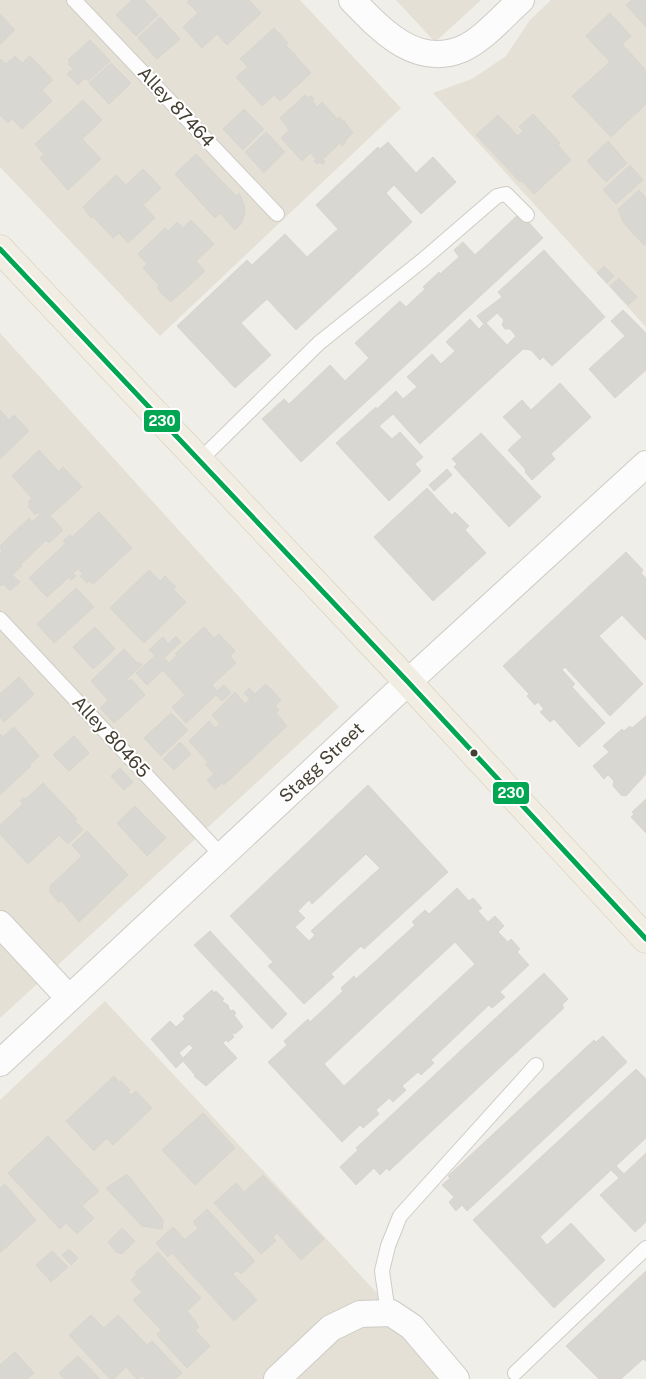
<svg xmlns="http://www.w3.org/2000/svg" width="646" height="1379" viewBox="0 0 646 1379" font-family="'Public Sans',sans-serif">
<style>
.residential{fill:#e4e0d5}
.building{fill:#d9d7d1;stroke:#d8d5ce;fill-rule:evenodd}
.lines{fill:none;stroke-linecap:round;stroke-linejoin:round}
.lane-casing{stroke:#ceccc6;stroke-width:16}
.street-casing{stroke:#ceccc6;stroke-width:28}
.primary-casing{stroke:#d3ccb5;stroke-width:29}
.lane{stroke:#fdfcfc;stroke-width:14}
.street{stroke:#fdfcfc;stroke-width:26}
.primary{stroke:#f1ede2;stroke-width:28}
.bus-1-casing{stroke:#fff;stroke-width:9}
.bus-1{stroke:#00a651;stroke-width:5}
.bus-dot{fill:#464034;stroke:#fff;stroke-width:2}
.labels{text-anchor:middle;stroke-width:4;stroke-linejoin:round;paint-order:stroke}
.street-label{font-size:18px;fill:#464034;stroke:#fff}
.line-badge{stroke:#fff;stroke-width:2}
.badge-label{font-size:14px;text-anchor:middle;font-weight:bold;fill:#fff}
</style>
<rect width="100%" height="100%" fill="#f0eee8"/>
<g class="residential">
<polygon points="0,0 300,0 401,108 160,336 0,167"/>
<polygon points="396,0 481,0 435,42"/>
<polygon points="551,0 646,0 646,327 433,93 472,79 506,56 530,20"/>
<polygon points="0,333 339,707 0,1018"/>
<polygon points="105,1001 457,1379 0,1379 0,1100"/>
</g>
<g class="building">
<polygon points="132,0 144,0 158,15 136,36 116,15"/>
<polygon points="189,0 249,0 261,13 227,45 217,34 202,48 183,27 198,13 187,2"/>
<polygon points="632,0 646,0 646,27 626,5"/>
<polygon points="610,13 631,36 622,44 646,70 646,104 611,137 572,96 610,62 586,36"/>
<polygon points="0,14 15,30 0,45"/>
<polygon points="160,17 180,39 157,59 138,38"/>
<polygon points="274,28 288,43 286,45 311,73 280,101 274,95 262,106 236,77 248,67 240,59"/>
<polygon points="90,40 110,61 88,81 85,78 78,85 67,74 73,69 68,64 70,62 68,60"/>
<polygon points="15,56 22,63 30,56 53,80 42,90 52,101 22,129 12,119 8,123 0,115 0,60 1,59 6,64"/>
<polygon points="111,63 131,83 109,104 89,83"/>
<polygon points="305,95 307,98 311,96 314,99 312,100 317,107 322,102 337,119 339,117 345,122 353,133 345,141 346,142 342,146 340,143 323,159 325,162 322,164 320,162 317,164 314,161 316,159 310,153 302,161 281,138 289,130 280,118"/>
<polygon points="83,100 102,120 82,139 101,159 68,190 40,158 44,154 35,144"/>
<polygon points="244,109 264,129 243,150 223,129"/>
<polygon points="533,114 560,143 558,145 571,160 534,194 522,181 520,182 476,135 498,115 518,136 523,131 519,127"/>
<polygon points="266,132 285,152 264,173 245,152"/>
<polygon points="608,141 627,163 606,182 587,161"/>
<polygon points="388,142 416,173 433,157 456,182 421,214 394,185 386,193 412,222 296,330 267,299 241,323 271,355 235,388 177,326 247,260 252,265 285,234 307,257 338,229 316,205 378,147 380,149"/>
<polygon points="196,154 236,196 239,193 242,199 245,208 244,216 241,224 235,230 220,213 215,218 175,174"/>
<polygon points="630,165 643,180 616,204 603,190"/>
<polygon points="143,169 161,188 143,205 155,218 128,243 119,233 113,238 97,221 93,217 91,218 83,207 116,175 126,185"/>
<polygon points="639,190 646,198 646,245 643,244 623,222 618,209"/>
<polygon points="520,213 543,238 301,462 262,419 284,399 289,404 330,365 345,381 369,358 355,343 400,301 406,307 425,289 423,287 439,272 440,274 459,257 454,250 463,242 475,255"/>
<polygon points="191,220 214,244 196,261 205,271 171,302 160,292 157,287 159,285 143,268 147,264 138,254 165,228 168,231 177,222 183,228"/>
<path d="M544 250 605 317 552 366 543 357 540 360 531 350 523 349 420 444 393 414 379 426 392 439 400 432 423 457 415 464 421 471 389 501 336 443 376 407 377 409 396 391 403 399 417 387 407 377 432 354 441 364 455 351 446 342 470 319 479 329 484 324 477 316 502 297 498 292ZM497 313 504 320 502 325 505 329H510L516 336 507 345 486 323Z"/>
<polygon points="604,266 614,276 607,283 597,273"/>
<polygon points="619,278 637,297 628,305 610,286"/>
<polygon points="623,310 646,333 646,370 615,398 589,369 625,336 611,321"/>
<polygon points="560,383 591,417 551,454 555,459 532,480 525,472 526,470 508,450 522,437 503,417 522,400 531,410"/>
<polygon points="0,410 9,420 14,415 29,431 0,459"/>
<polygon points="481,433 541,497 509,527 454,467 457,464 452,459"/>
<polygon points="39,450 59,472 63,467 82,487 50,516 63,530 49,543 46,540 20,565 22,566 12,575 20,582 10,591 3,584 1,586 0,584 0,553 2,551 0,546 29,518 32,522 40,515 38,512 35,515 28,506 30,504 28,502 32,498 12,476"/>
<polygon points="447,469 452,475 434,491 429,485"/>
<polygon points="427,488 452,515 455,512 469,526 465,530 486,553 433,601 374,537"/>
<polygon points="99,512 132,548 93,584 89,581 87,583 80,576 83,574 78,569 73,573 76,576 71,580 69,577 47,597 29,578 66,543 63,541 70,535 72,537"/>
<polygon points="626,552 643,570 641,573 646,578 646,640 622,615 599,636 643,684 610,716 565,667 562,670 575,684 572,687 605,723 579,747 554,719 550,722 540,712 544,709 538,702 535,705 527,696 529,694 503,666"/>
<polygon points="149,570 160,581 165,576 176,587 173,589 186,602 144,643 110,608"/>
<polygon points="76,588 94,607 54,643 37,624"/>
<polygon points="95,627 115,649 93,669 73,647"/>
<polygon points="204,627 214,638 219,634 235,651 230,656 236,663 212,685 217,691 224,685 231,693 222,701 216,695 186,723 172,707 185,695 163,670 147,685 136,673 155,656 149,650 163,637 168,644 176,636 181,642 164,658 169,663 177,655 175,654"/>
<polygon points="124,649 138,664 139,662 142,665 127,679 129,681 131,679 145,695 114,723 100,708 108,700 91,681"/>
<polygon points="19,677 34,694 4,722 0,717 0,694"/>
<polygon points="266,684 281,700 275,706 279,710 276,713 287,726 224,785 222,783 215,789 207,780 214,774 205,764 208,762 189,741 209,721 215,728 220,724 212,715 235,692 245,704 250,699 244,693 249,688 255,694"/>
<polygon points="171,713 188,730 161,756 144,738"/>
<polygon points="646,716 646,774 626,796 621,795 613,786 614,781 608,775 604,779 593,766 609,752 603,746 622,729 624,731 630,726 632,728"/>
<polygon points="14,727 39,756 29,765 31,766 0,795 0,734 3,737"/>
<polygon points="74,736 89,753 69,771 53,755"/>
<polygon points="180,742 191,754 174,770 163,759"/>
<polygon points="120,768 133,782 124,790 111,776"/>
<polygon points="43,783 77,819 75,821 83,830 68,844 59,835 28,864 0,834 0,825 23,804 20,801 24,797 26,799"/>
<path d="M368 785 448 872 364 949 361 946 331 974 334 977 304 1004 268 966 273 962 230 916ZM366 854 380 868 311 931 315 935 309 941 295 927 305 918 298 911 309 900 312 904Z"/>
<polygon points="646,799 646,833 631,817 634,814 632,812"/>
<polygon points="135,806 166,838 147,856 117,823"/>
<polygon points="87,831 128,875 79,922 62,901 58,902 50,892 50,886 82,856 72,845"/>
<path d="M457 888 469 901 473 898 482 908 478 911 488 922 495 916 504 926 498 932 508 942 511 939 520 949 517 952 529 965 500 992 505 997 492 1008 489 1005 431 1060 434 1063 421 1075 418 1072 402 1086 406 1090 393 1102 389 1098 376 1110 379 1114 363 1128 360 1125 342 1142 268 1062 287 1045 284 1041 308 1019 310 1022 343 991 341 988 354 976 356 979 415 925 412 922 425 910 429 914ZM455 942 475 964 344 1086 324 1064Z"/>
<polygon points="210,931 287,1014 272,1029 194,945"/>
<polygon points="544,973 568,999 562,1005 564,1008 389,1171 387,1168 380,1175 374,1168 356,1185 340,1167 358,1150 356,1148"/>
<path d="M212 990 214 993 216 991 224 999 222 1001 229 1006 228 1007 231 1011 233 1010 236 1013 234 1015 243 1027 235 1034 234 1033 232 1034 234 1037 228 1042 226 1040 223 1043 237 1058 206 1086 194 1076 195 1075 183 1061 176 1068 151 1039 170 1021 176 1027 185 1019 183 1016ZM189 1044 193 1048 183 1058 179 1053Z"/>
<polygon points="603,1036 627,1062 467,1211 462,1205 456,1211 449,1202 454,1197 442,1185 450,1178 448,1176 594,1040 596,1042"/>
<polygon points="636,1069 646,1079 646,1138 616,1166 624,1174 646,1153 646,1222 635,1232 600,1195 619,1178 611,1170 540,1237 547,1245 571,1223 605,1260 554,1308 473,1220"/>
<polygon points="114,1076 120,1083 121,1081 130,1090 128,1092 131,1095 136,1091 152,1108 113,1145 107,1138 94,1151 66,1121"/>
<polygon points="203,1113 235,1148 195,1185 162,1150"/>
<polygon points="48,1136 99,1191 82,1206 94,1218 77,1234 66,1223 60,1229 8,1173"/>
<polygon points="127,1174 163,1220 162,1229 142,1226 106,1188"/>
<polygon points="263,1175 324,1239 301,1260 277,1233 273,1237 276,1241 261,1254 214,1203 236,1183 244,1192"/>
<polygon points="5,1184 36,1220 0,1253 0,1188"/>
<polygon points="207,1209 255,1261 241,1274 237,1270 233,1274 257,1300 234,1321 172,1253 168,1257 156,1243 173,1227 185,1240 198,1228 193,1222"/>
<polygon points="122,1228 135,1241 122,1254 116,1252 108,1242"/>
<polygon points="69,1249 78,1258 71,1265 62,1255"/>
<polygon points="52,1251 68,1267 51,1282 36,1265"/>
<polygon points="158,1252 201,1298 187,1311 197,1323 196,1324 199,1327 195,1330 210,1346 187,1368 157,1335 161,1330 133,1300 142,1292 131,1280 137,1274 135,1273"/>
<polygon points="646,1271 646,1361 643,1359 621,1379 599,1379 566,1346"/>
<polygon points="91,1315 104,1328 118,1315 147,1345 152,1341 182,1373 175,1379 145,1379 142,1376 137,1379 126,1367 114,1379 110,1379 69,1335"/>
<polygon points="15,1352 34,1373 27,1379 0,1379 0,1365"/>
<polygon points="78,1356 100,1379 64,1379 59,1373"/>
</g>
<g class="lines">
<g class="lane-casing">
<g id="lane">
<polyline points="74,0 277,214"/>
<polyline points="199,461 319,343 424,259 497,196 506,194 527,215"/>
<polyline points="0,619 222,856"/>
<polyline points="388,1313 382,1271 388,1246 400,1216 536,1065"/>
<polyline points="515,1373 646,1248"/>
</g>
</g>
<g class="street-casing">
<g id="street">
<path d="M352 0C382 31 416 68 462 49 483 40 504 15 521 0"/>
<polyline points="0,924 69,998"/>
<path id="s1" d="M0 1063 408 682 646 464"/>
<polyline points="277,1379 331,1328 360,1314 391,1313 412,1327 456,1379"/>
</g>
</g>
<g class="primary-casing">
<polyline id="primary" points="0,249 408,682 646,939"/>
</g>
<use href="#lane" class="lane"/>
<use href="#street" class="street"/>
<use href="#primary" class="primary"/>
<g class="bus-1-casing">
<polyline id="bus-1" points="0,249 408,682 646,939"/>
</g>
<use href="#bus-1" class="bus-1"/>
</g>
<circle class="bus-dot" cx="474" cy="753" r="4.5"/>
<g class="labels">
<g class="street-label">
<text transform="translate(176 107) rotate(47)" y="6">Alley 87464</text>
<text transform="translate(111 737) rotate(47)" y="6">Alley 80465</text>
<text dy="6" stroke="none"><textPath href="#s1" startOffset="440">Stagg Street</textPath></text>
</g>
</g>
<g class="line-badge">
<rect x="143" y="409" width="38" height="24" rx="5" fill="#00a651"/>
<rect x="492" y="781" width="38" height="24" rx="5" fill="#00a651"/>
</g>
<g class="badge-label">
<text x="162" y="426">230</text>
<text x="511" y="798">230</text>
</g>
</svg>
